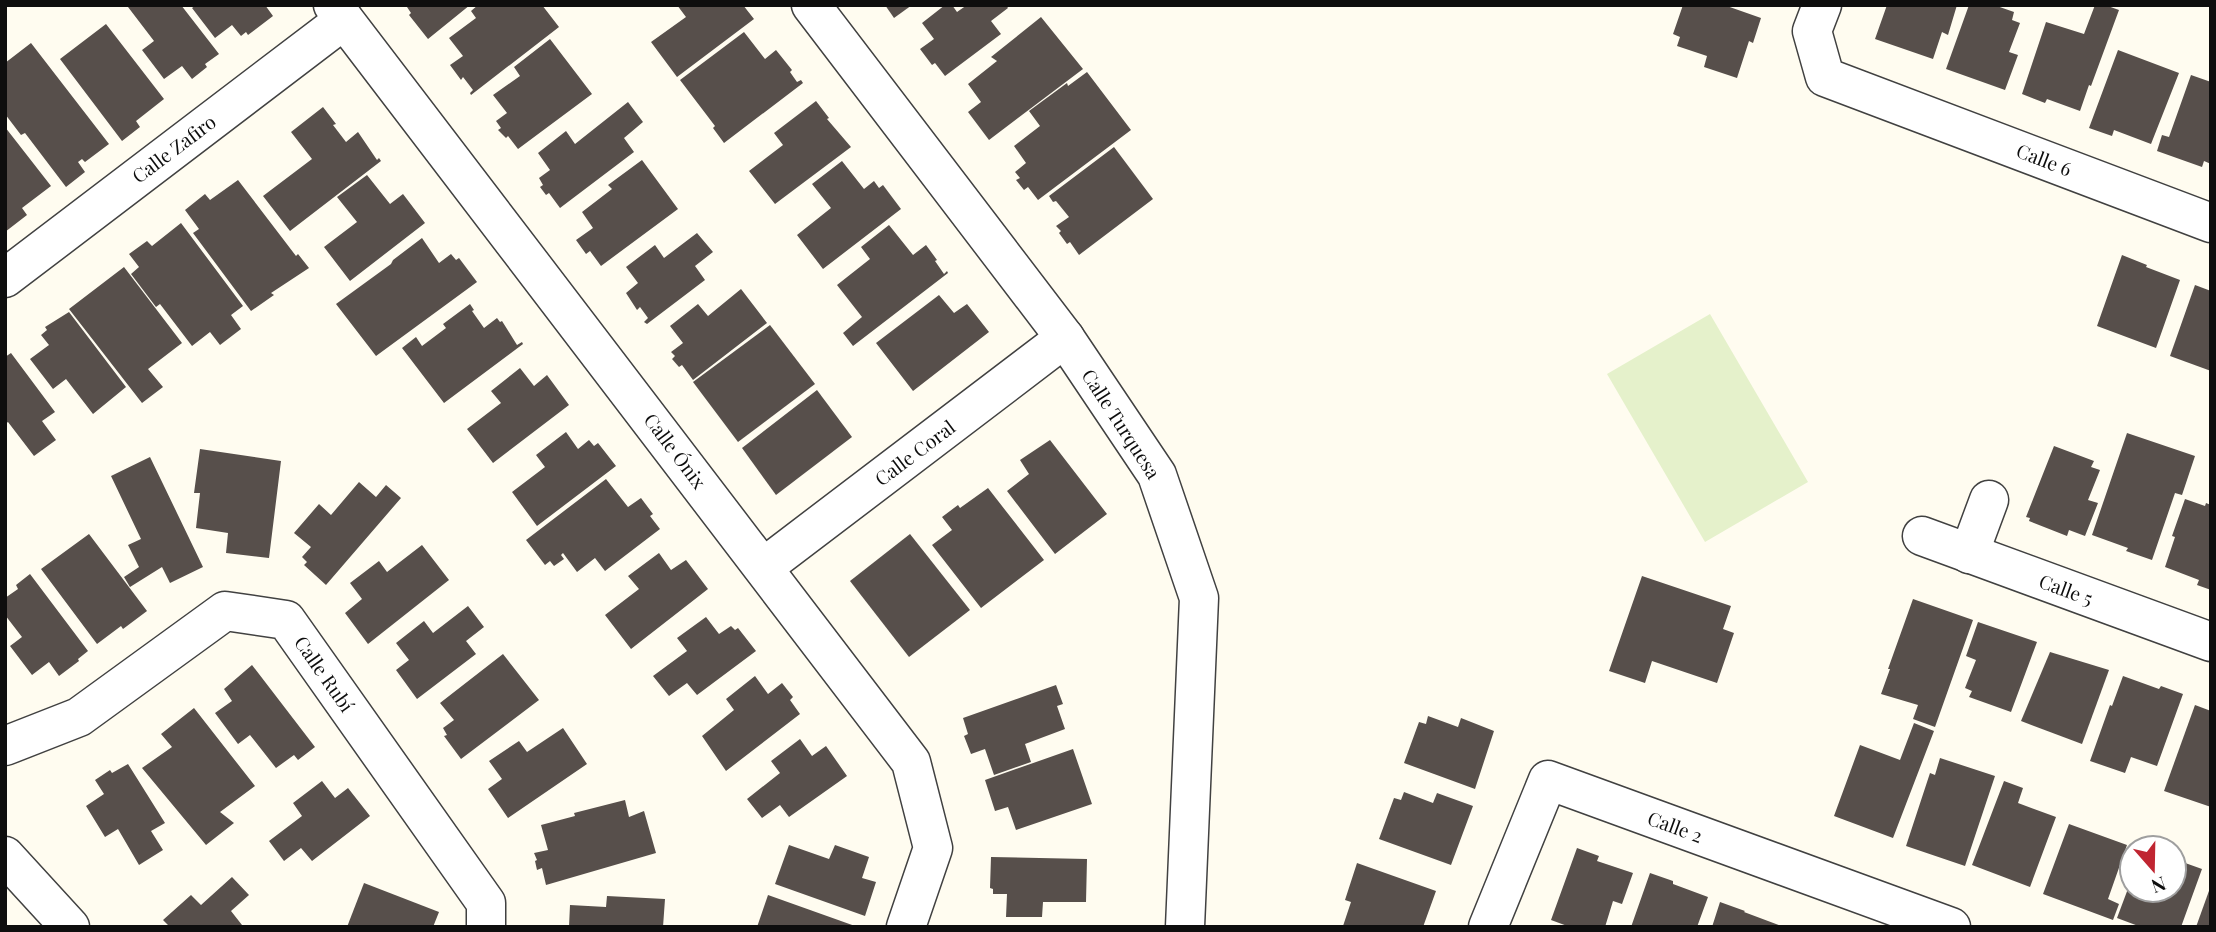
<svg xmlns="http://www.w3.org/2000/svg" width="2216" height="932" viewBox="0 0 2216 932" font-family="'Playfair Display',serif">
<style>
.pitch{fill:#e5f1cb}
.building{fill:#574f4b}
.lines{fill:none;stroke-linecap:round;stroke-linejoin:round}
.minor-casing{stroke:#414141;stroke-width:41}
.minor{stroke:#fff;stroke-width:38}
.labels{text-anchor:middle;stroke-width:7;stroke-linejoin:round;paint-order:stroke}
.street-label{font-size:19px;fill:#0e0e0e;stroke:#fff}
</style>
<rect width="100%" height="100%" fill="#fffcf0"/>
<polygon class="pitch" points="1710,314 1808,482 1705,542 1607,374"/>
<g class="building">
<polygon points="131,5 181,5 219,54 205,64 207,67 192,79 182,66 164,79 142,50 154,41 128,7"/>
<polygon points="196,5 265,5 273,16 248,35 246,32 241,36 232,25 215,38 192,8"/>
<polygon points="409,5 470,5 428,39 409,15 411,13 407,7"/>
<polygon points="478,5 542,5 559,27 471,95 470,93 473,90 463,77 461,80 450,65 463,56 449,38 476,18 471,11"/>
<polygon points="677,5 743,5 754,19 677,77 651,42 686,17"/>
<polygon points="885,5 912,5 894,18"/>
<polygon points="945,5 952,5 957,12 967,5 1006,5 1008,8 991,21 1001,34 945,76 935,63 932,65 920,49 934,39 922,23"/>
<polygon points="1683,5 1724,5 1761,18 1753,43 1749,41 1737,78 1704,67 1707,56 1677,46 1680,37 1673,34"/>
<polygon points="1887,5 1957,5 1948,35 1942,32 1933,59 1875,39"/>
<polygon points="1969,5 1994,5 2014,12 2012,20 2020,23 2009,52 2018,55 2005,90 1946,69"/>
<polygon points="2095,5 2105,5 2119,10 2091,86 2089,85 2080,111 2047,99 2045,103 2022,94 2046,22 2084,34"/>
<polygon points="1041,17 1083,69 989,140 968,112 981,102 968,84 997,61 991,57"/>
<polygon points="106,24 164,99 136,121 140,127 122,141 60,59"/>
<polygon points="744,32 765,59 776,50 792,70 790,72 797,82 801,80 803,83 724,143 713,128 715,126 680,80"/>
<polygon points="550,39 592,94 518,149 508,136 506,138 498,130 501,128 496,121 507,113 493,95 520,76 514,67"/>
<polygon points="31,43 109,144 85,162 82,159 78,162 85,172 66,187 25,133 21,135 5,114 5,63"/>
<polygon points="2118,50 2179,73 2151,144 2114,130 2112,136 2089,128"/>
<polygon points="1087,72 1131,130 1038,200 1028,187 1024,190 1016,180 1020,178 1015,172 1026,163 1014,146 1040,126 1029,111 1067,83 1068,86"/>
<polygon points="2191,75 2211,82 2211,164 2204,161 2202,167 2157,151 2162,135 2169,137"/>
<polygon points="816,101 829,118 827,119 851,147 775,204 749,171 783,145 774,133"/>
<polygon points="628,102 643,122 624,138 634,152 560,208 549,193 546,195 540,187 543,185 539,178 550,170 538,153 566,131 575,144"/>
<polygon points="323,107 336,124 333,125 346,142 358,132 377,160 379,158 381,161 290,231 263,196 312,159 291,132"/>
<polygon points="5,127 51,186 22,208 27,215 5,232"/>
<polygon points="1114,147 1153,199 1079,255 1070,242 1067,244 1059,233 1061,231 1056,226 1069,217 1056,201 1053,202 1049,196"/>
<polygon points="642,160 678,209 601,266 590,251 586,254 576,240 593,228 582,212 612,189 608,185"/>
<polygon points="842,161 864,189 874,181 879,188 883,185 901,209 823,269 797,235 831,208 812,184"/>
<polygon points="367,175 390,204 403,194 425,223 350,281 324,247 357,222 337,197"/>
<polygon points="238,180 296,256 298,254 309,268 271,293 274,295 251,311 193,233 199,229 185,210 205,194 210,200"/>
<polygon points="181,223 243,306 231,315 241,329 220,345 210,332 192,346 160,304 156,307 131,274 139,267 129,254 147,241 152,246"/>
<polygon points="889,225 913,255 926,245 937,260 935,261 944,274 947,271 948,273 853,346 843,333 862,317 837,285 870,259 861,247"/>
<polygon points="697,233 713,252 695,266 705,280 647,324 644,322 648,318 640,307 637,310 626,293 638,283 626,267 655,245 664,258"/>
<polygon points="422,238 439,263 451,254 456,260 459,258 477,282 376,356 336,304 391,264 393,260"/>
<polygon points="2122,255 2147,265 2146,267 2180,280 2156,348 2097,326"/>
<polygon points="124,267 182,343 148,369 163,387 142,403 69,309"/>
<polygon points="2195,285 2211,291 2211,371 2170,356"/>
<polygon points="741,289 767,323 693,380 682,365 679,367 672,359 675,356 671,352 683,343 670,326 698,304 708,316"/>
<polygon points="939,295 954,313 967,304 989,332 913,391 876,343"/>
<polygon points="470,304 474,310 472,311 484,328 497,318 500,322 502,321 517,345 522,342 523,344 444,403 402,348 416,337 422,346 446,328 443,324"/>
<polygon points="69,312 126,387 93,414 66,379 53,389 30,359 49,345 41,335 47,330 45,327"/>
<polygon points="770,325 815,384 738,442 693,382"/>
<polygon points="11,353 55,412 42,421 56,440 34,456 8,422 5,424 5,357"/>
<polygon points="520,368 534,386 547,375 569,405 493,463 467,429 501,403 491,391"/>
<polygon points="817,390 852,437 776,495 742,448"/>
<polygon points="566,432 578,449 589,440 594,446 598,443 616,466 537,526 512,492 545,467 536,455"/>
<polygon points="2127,433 2195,456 2182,495 2175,493 2152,560 2126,551 2128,548 2092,535"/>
<polygon points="1050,440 1107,514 1055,554 1007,491 1029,474 1020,460"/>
<polygon points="2054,446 2094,461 2091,467 2100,470 2088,500 2098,503 2085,536 2069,530 2067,536 2029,521 2030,518 2026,517"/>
<polygon points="200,449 281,461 269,558 226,553 228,533 196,528 200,493 194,493"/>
<polygon points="150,457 203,567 170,583 162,567 130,587 124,577 139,567 128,545 141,539 111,476"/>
<polygon points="606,479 628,507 641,498 653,514 650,516 660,529 605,571 595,558 577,572 563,553 561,555 564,559 554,566 550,561 545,565 526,540"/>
<polygon points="359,482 376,497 386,485 401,498 326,585 304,565 307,562 302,557 311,547 294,533 319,504 331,515"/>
<polygon points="988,488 1044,560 981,608 932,545 952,530 942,517 958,505 960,508"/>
<polygon points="2185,499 2205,506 2206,503 2211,505 2211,590 2197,585 2199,580 2165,567 2175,537 2172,536"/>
<polygon points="89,534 147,611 123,629 121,626 97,644 41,569"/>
<polygon points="910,534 970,610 909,657 850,581"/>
<polygon points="422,545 449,580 368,644 345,613 362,599 350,583 379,561 387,572"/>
<polygon points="659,553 671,570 686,560 708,589 631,649 605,615 639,589 628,576"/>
<polygon points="30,574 88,651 78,659 79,661 59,676 49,662 32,675 10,646 22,637 5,615 5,598 18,589 16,585"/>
<polygon points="1642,576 1731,606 1723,629 1734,633 1717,683 1652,661 1645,683 1609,671"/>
<polygon points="1913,599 1973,620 1935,727 1913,719 1918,705 1881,694 1890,669 1888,669"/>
<polygon points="468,606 484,627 466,641 476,654 417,699 396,670 409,660 396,643 424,621 433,633"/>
<polygon points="706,617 719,634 731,626 735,630 738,628 756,651 697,695 687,683 669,696 653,676 687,651 677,638"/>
<polygon points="1978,622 2037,642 2011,712 1969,697 1972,691 1965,688 1976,660 1966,656"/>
<polygon points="2050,652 2109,670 2082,744 2021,721"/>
<polygon points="503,654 539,700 461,759 444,736 447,735 443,728 454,720 440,703"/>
<polygon points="252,665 315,747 298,760 294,755 276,768 250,735 238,744 215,713 232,701 224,689"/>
<polygon points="755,676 768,694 782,683 793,697 790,700 800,714 726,771 702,736 734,710 726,699"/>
<polygon points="2123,676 2159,689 2161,686 2183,694 2157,766 2131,757 2125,773 2090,761 2110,705 2112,706"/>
<polygon points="1056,685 1063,704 1057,706 1065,729 1025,744 1031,762 994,775 985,749 971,754 964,736 968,734 963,718"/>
<polygon points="2195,705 2211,711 2211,807 2164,791"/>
<polygon points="194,708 255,786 220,812 234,823 206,845 142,768 172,747 161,734"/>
<polygon points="1428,716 1458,727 1461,718 1494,731 1475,789 1404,763 1419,722 1426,724"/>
<polygon points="1914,723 1934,731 1893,838 1834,816 1860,745 1900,760"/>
<polygon points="563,728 587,764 508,818 488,789 502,779 489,761 519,741 527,752"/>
<polygon points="800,739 812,756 826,746 847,776 789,817 780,805 762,818 747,799 780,773 771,761"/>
<polygon points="1073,749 1092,804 1016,830 1008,807 995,811 985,780"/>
<polygon points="1940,758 1995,776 1965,866 1906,846 1930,773 1935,775"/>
<polygon points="128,764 165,823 151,831 163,850 139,865 118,829 105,837 86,806 104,794 95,780 110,770 112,773"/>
<polygon points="322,781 335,798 348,788 370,816 312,861 301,848 284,861 269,841 302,816 293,803"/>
<polygon points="2004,781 2023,788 2018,803 2056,817 2030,887 1972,865"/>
<polygon points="1404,792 1433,803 1437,793 1473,806 1451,865 1379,839 1394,798 1401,800"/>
<polygon points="625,800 629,817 644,811 656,853 546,885 542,868 537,870 535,861 537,860 534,853 548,850 541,825 575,816 574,813"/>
<polygon points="2069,824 2127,845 2108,899 2119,904 2113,920 2043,894"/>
<polygon points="2146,839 2166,846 2166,848 2142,848"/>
<polygon points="789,845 829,859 835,845 869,857 862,878 876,882 865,916 775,884"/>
<polygon points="1577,848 1599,856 1597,861 1633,873 1622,904 1613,901 1605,927 1570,927 1551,920"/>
<polygon points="991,857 1087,859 1086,902 1043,902 1042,917 1006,917 1007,894 993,894 993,889 990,888"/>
<polygon points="2174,859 2202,869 2181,927 2141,927 2117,918 2132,878 2132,890 2174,890"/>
<polygon points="1357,863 1436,891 1423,927 1343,926 1351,902 1345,900"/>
<polygon points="1650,873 1673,881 1673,884 1708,897 1697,927 1631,927"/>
<polygon points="232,877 249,895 231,911 242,925 240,927 170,927 163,920 191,895 201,905"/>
<polygon points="364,883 439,912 433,927 347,927"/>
<polygon points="2210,888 2211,927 2196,927"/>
<polygon points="768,895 855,926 855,927 757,927"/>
<polygon points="607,896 665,899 663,927 569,927 570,905 606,907"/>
<polygon points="1720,902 1745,911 1744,912 1784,927 1712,927"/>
</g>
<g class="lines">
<g class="minor-casing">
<g id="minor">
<polyline points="333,5 911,762 933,848 906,927"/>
<polyline points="811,5 1065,338 1157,475 1199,598 1185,927"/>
<polyline points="1822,5 1812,31 1825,77 2211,223"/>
<polyline points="5,278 344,20"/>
<polyline points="1922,536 2211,642"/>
<polyline points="1969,554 1989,500"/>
<polyline points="764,567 1065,338"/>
<polyline points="5,746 79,717 225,611 286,620 486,903 486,927"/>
<polyline points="5,856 70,927"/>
<polyline points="1488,927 1548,780 1951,927"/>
</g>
</g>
<use href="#minor" class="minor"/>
</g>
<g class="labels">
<g class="street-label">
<text transform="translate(174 149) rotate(-37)" y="7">Calle Zafiro</text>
<text transform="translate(2044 160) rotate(21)" y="7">Calle 6</text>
<text transform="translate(1121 424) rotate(57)" y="7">Calle Turquesa</text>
<text transform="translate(675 451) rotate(53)" y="7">Calle Ónix</text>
<text transform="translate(915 453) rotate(-37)" y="7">Calle Coral</text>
<text transform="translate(2066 590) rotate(20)" y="7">Calle 5</text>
<text transform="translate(324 674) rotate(55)" y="7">Calle Rubí</text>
<text transform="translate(1675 827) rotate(20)" y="7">Calle 2</text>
</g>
</g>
<rect width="2216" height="932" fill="none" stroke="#0e0e0e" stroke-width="14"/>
<g transform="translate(2153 869) rotate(160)"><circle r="33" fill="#ffffff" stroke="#9f9f9f" stroke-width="2"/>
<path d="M0-5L12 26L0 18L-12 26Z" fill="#c02531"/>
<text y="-10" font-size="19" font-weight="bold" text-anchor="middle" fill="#0e0e0e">N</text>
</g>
</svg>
